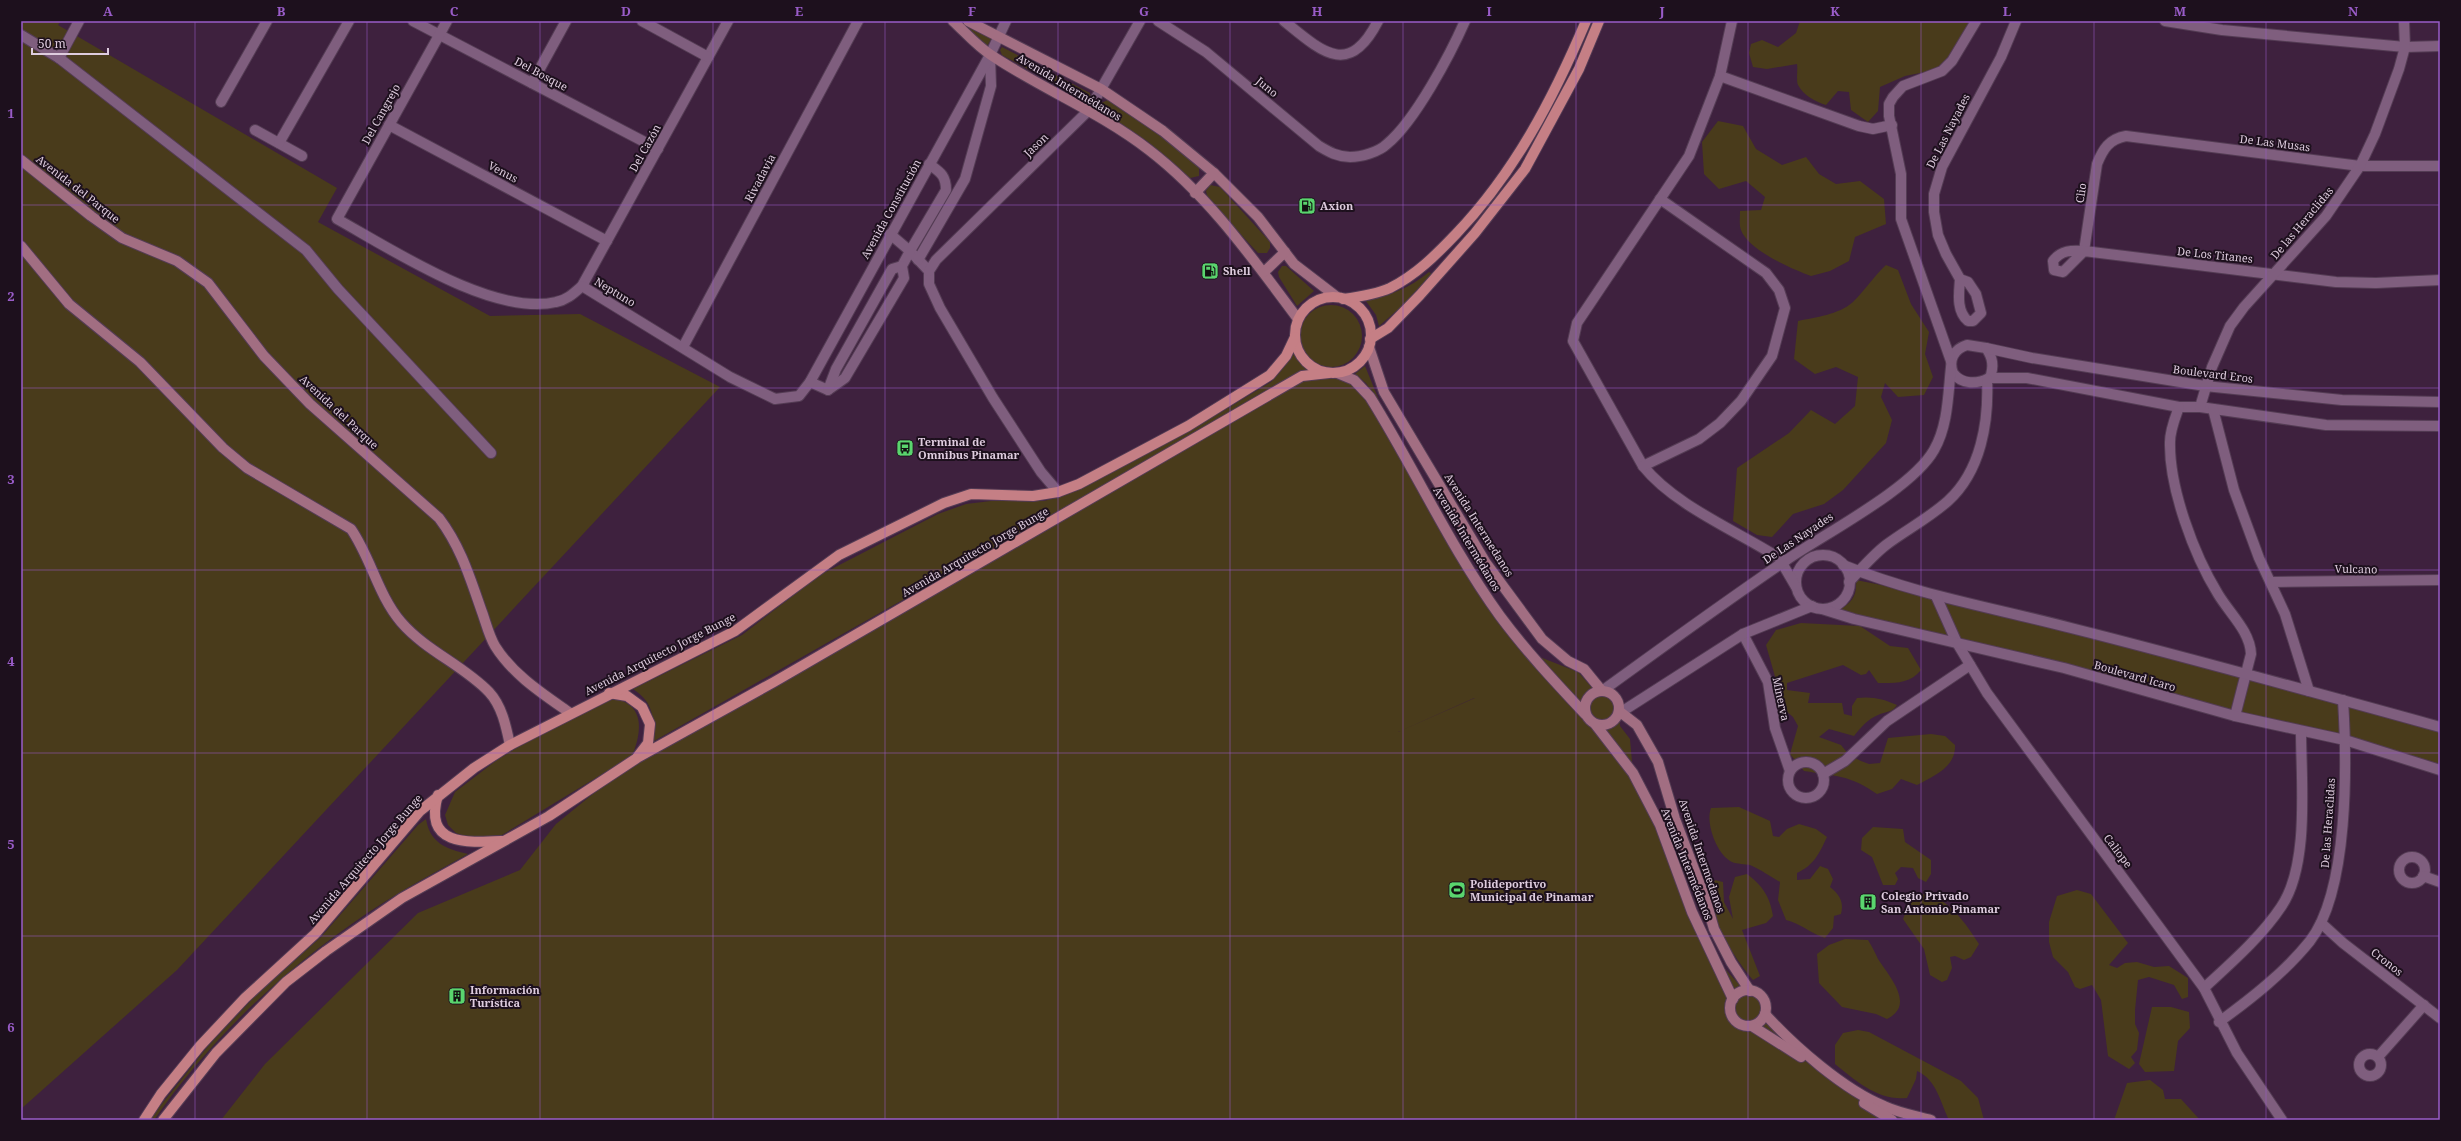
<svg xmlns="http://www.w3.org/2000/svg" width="2461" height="1141" viewBox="0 0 2461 1141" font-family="'Noto Serif',serif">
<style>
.green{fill:#493b1b;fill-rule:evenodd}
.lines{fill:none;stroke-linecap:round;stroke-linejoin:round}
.street-casing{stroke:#543c54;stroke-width:12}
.secondary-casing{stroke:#543c54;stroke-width:12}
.primary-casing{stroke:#543c54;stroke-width:12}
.street{stroke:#7f5e7e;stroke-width:10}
.secondary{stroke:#a26e82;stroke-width:10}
.primary{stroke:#c57f85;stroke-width:10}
.grid{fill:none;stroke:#995cc8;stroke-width:1;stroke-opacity:0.55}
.labels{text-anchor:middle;stroke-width:4;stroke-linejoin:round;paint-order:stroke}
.street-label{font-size:11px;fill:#deccde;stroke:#1d101d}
.poi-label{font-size:11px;font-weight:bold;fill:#deccde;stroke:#1d101d;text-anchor:start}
.neatline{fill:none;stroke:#995cc8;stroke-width:1.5}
.grid-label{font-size:13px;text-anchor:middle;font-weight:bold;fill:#995cc8}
</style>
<rect width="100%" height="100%" fill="#3e213e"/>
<g class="green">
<polygon points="21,21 61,21 58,25 337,188 318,222 490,316 580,314 720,387 177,970 21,1109"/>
<path d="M1800 21H1969L1964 35 1950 56 1935 70 1905 76 1880 87 1878 111 1868 122 1851 110 1849 92 1838 91 1826 105C1816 102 1803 95 1798 85 1796 81 1798 69 1797 64L1767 69 1753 67 1749 53 1751 44 1762 40 1778 47 1796 33Z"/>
<polygon points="959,22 992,38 987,46"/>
<polygon points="1002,47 1090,93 1091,98 1086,101 1002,55 1000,50"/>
<polygon points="1108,100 1155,131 1199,167 1199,176 1190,178 1147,141 1102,112 1101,103"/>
<path d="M1718 121 1743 126 1756 149 1782 165 1806 157 1819 174 1836 184 1860 181 1884 199 1886 224 1855 237 1849 261 1830 271 1811 276C1792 269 1748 250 1741 230 1739 225 1740 217 1740 211L1761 210 1765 197 1746 181 1719 189 1704 174 1702 142Z"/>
<polygon points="1210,185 1220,187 1270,242 1270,248 1267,253 1258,253 1208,199 1206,191"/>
<path d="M1886 265 1898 270 1911 304 1929 332 1925 354 1933 377 1924 395 1898 397 1885 383 1881 397 1892 420 1886 443 1843 490 1824 504 1793 514 1772 537 1757 535 1733 521 1737 468 1789 433 1811 410 1835 424 1855 406 1858 377 1836 367 1815 374 1794 359 1798 321C1816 317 1838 315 1853 302 1865 290 1874 276 1886 265Z"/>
<polygon points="1282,266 1286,266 1314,291 1297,306 1279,277 1278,272"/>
<path d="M1429 272 1432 274 1402 306 1379 326 1376 315 1366 301C1390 295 1410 288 1429 272Z"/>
<circle cx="1331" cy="336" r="31"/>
<path d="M1293 350 1298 360 1308 370 1299 372 1049 517 654 741C653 717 655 704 633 689L742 635 820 575 938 514 966 504 991 501H1044L1063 496 1094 481 1223 411 1271 382 1284 367Z"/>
<polygon points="1365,366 1381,405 1366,383 1355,374"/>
<path d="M1302 376 1354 380 1472 573 1527 652 1578 672 1596 692H1609L1618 701 1620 726 1630 739 1633 773 1710 952 1745 991C1759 990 1767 1000 1765 1014L1857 1096 1931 1120H221L265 1064 418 913 520 870 556 824 637 758ZM1475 698 1398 732 1474 698Z"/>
<path d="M1856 580 1936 596 2440 727V770L1838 610C1853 603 1857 595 1856 580Z"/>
<path d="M1801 623 1860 626 1890 646 1908 648 1921 670C1910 684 1895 683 1878 683L1869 670 1866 674 1861 675 1843 665 1787 683V690L1810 693 1808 703H1842L1844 714 1852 716V706L1857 698C1872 696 1884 699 1897 705 1892 713 1886 711 1878 715 1868 719 1860 728 1854 736L1829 729 1819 737 1841 745 1849 755 1861 761 1869 764 1880 763 1888 738 1931 734 1945 736 1955 745C1956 767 1934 776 1917 785L1901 779 1892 789 1877 794C1850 775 1835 776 1804 771L1790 754 1798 726 1793 717 1777 703 1778 687 1766 645 1776 630Z"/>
<path d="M616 699C646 706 641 734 632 756L502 835 470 838 456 833 448 825 445 815 455 792 497 760 541 733 603 702Z"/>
<path d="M1739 807 1770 821 1773 836 1779 837 1787 829 1799 824 1816 829 1827 837C1819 854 1814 865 1797 873V880L1810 879 1820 866 1828 869 1833 879 1830 887C1840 895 1844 902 1841 914L1834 916 1833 928 1825 938C1810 933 1800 923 1786 920L1778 900 1780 882C1771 877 1760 869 1750 865 1745 864 1737 864 1732 862 1717 855 1705 823 1711 808Z"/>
<path d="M426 819C430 843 446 849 468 854 441 869 413 884 386 901 296 958 215 1032 154 1120H149L208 1046 258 993 321 937 418 825Z"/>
<polygon points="1873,827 1903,829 1905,842 1931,860 1931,874 1926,882 1918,878 1913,868 1901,867 1895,873 1898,879 1895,885 1883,885 1872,857 1861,850 1862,838"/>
<path d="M1747 874C1763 886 1770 897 1773 916L1766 923 1742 930 1760 976 1753 980C1735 958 1700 909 1715 880L1723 882 1724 902 1733 919 1729 897 1735 877Z"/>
<polygon points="2077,890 2091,894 2128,943 2109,965 2117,968 2125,963 2137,962 2154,967 2169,966 2188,978 2188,997 2182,999 2174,985 2149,977 2138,980 2135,1010 2135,1024 2139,1033 2137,1050 2131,1057 2135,1063 2129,1069 2108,1056 2101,1000 2092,985 2080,989 2075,987 2068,972 2053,957 2049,942 2049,922 2057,896"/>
<path d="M1924 894C1949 898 1966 924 1979 944L1971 957 1964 960 1955 956 1950 957 1952 968 1947 980 1942 982 1930 975 1924 949 1903 919 1909 904Z"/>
<path d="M1845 939 1868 940C1872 946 1875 953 1878 959 1889 976 1916 1005 1887 1019L1876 1014 1842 1007 1819 983 1817 954 1829 945Z"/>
<polygon points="2152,1007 2171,1007 2189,1012 2190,1028 2178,1041 2174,1071 2145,1072 2139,1064"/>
<path d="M1858 1030 1869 1032 1961 1081 1978 1098 1984 1120H1949C1940 1102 1937 1080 1917 1071L1916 1079 1907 1098C1878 1101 1856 1081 1835 1064V1045L1843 1033Z"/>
<polygon points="2150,1080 2163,1090 2165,1099 2181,1099 2200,1120 2114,1120 2127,1083"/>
</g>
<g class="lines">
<g class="street-casing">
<g id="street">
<polyline points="413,21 658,149"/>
<path d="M447 21 337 219C391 249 494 317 556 302 567 300 574 293 582 286L728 21"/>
<polyline points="642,21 708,57"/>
<path d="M1158 21 1206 52 1319 146C1329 152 1338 157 1350 157 1361 157 1379 152 1387 144 1415 121 1450 55 1465 21"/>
<path d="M1284 21C1322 52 1349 78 1378 21"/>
<path d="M1732 21 1720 76 1689 156 1577 323 1573 341 1643 466C1676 507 1740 532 1784 561"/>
<polyline points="2165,21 2222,30 2405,47 2440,46"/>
<polyline points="21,35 59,58 306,250 338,289 491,453"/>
<polyline points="59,58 79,21"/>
<polyline points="1720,76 1859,126 1873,129 1892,125"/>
<polyline points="532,83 566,21"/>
<polyline points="221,102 267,21"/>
<polyline points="389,125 607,241"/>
<polyline points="255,130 302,156"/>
<polyline points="279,143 349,21"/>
<path d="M929 164C940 172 946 175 946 190L910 251 929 271V284L940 308 993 398 1041 472 1058 492"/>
<path d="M2084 251 2097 164C2103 149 2109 139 2126 136L2360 166H2440"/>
<path d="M2084 251 2063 272 2054 270 2053 261C2061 250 2072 250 2084 251L2336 282 2376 283 2440 280"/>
<polyline points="918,260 965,179 991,86 990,56"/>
<polyline points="929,271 936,260 1089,110 1140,21"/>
<path d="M1960 279C1959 293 1956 311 1968 321H1973L1981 313 1976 294 1968 282 1960 279 1946 254 1938 235 1934 212V194L1942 167 2001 57 2016 21"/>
<polyline points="582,286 730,377 775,399 799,396 810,382 990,55 1006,21"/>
<path d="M1967 345 1986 348C1993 358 1994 366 1990 378 1977 384 1962 385 1953 373 1948 360 1954 349 1967 345Z"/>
<polyline points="683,347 858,21"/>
<polyline points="1986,348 2032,358 2205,386 2342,400 2440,402"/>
<polyline points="1951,361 1901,219 1901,174 1889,116 1889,104 1893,97 1903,86 1942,71 1952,61 1976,21"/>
<polyline points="1990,378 2027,378 2179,407 2200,407 2326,425 2440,426"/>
<polyline points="810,382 828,390 845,378 904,278 902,266 910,251 890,234"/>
<polyline points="828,390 836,369 892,269 902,266"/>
<path d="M2179 407C2175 418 2170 430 2170 442 2169 488 2194 555 2218 594 2230 614 2250 631 2251 654L2235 716"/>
<polyline points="2200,407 2212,367 2230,326 2244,307 2326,216 2360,166 2375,134 2399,69 2405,47 2404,21"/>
<polyline points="2213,409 2234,490 2259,558 2285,614 2309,691"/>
<polyline points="1643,466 1699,439 1720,423 1741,401 1772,356 1785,308 1779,290 1766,273 1660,199"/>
<circle cx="1823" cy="582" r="27"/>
<polyline points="1782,563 1796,587"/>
<path d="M1843 565C1917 595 1995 608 2071 628 2194 659 2317 693 2440 727"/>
<path d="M1849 582C1860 570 1873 555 1886 545 1906 530 1929 518 1948 501 1981 471 1989 422 1987 379"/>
<polyline points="2271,582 2440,580"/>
<polyline points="1936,596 1957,643 1987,693 2204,988 2237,1053 2282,1120"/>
<polyline points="1822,609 1854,619 2064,668 2235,716 2345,740 2440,770"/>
<polyline points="1743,634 1768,682 1775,728 1790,771"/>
<path d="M1602 691C1663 647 1723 603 1785 561 1824 534 1912 489 1934 450 1948 426 1948 395 1951 367"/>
<polyline points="1619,711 1626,709 1743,634 1812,606"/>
<circle cx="1806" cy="780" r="18"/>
<polyline points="1823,774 1845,761 1887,721 1970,665"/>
<circle cx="2412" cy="870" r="13"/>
<polyline points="2423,876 2440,882"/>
<polyline points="2321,923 2343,943 2440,1018"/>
<path d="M2204 988C2231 963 2261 937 2281 907 2310 865 2301 780 2301 731"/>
<path d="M2219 1022C2252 998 2285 972 2310 941 2349 890 2347 763 2343 700"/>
<circle cx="2370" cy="1065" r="11"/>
<polyline points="2378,1057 2424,1005"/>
</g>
</g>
<g class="secondary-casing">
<g id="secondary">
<path d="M953 21C965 32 977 46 991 55 1042 89 1100 112 1149 150 1209 196 1253 259 1298 319"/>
<polyline points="968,21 1101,89 1163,131 1214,173 1258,217 1294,264 1337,297"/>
<path d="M21 160 91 216 122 238 177 261 208 283 264 356 310 404 439 518C461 547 470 578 482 612 486 623 489 636 495 646 513 675 543 694 570 713"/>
<polyline points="1195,193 1214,173"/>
<path d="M21 246 69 304 140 362 223 448 247 468 351 529C371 558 378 595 401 622 426 651 463 665 489 692 502 706 506 726 510 745"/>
<polyline points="1264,272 1285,252"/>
<polyline points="1369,347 1384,392 1486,563 1542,639 1568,661 1584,669 1602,691"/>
<path d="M1337 373 1354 380 1370 397C1415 469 1450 547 1500 616 1526 651 1555 682 1585 714"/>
<circle cx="1602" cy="708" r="17"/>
<polyline points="1619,711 1637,725 1658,762 1675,819 1705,898 1714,929 1731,962 1750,991"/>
<polyline points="1595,724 1633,773 1660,825 1692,912 1733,999"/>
<circle cx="1748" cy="1008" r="18"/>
<path d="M1765 1014C1794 1046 1844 1090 1884 1106 1899 1113 1916 1116 1931 1120"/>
<polyline points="1752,1026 1801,1057"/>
<polyline points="1864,1103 1892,1120"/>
</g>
</g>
<g class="primary-casing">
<g id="primary">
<circle cx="1333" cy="335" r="38"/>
<path d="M1343 299C1358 297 1377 294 1390 288 1416 275 1436 255 1456 234 1515 172 1553 99 1586 21"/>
<polyline points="1370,339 1388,328 1420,295 1475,233 1525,169 1579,69 1599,21"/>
<polyline points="609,693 627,696 642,707 650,724 648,743 638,756"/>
<path d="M438 795C423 846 467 843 502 841"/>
<polyline points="144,1120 161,1094 200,1046 245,998 315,934 420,811 474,768 510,745 735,631 839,555 944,503 971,494 1033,496 1058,492 1079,484 1188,426 1270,375 1286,356 1295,337"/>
<polyline points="163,1120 216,1053 286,982 326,951 402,898 549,816 637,758 774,682 1302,376 1329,373"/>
</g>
</g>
<use href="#street" class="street"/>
<use href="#secondary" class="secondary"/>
<use href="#primary" class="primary"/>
</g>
<path class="grid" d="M195 21V1120M367 21V1120M540 21V1120M713 21V1120M885 21V1120M1058 21V1120M1230 21V1120M1403 21V1120M1576 21V1120M1748 21V1120M1921 21V1120M2094 21V1120M2266 21V1120M21 205H2440M21 388H2440M21 570H2440M21 753H2440M21 936H2440"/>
<defs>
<g id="fuel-square" transform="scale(0.9)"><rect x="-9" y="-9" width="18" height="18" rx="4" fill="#5ad56e" stroke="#1d101d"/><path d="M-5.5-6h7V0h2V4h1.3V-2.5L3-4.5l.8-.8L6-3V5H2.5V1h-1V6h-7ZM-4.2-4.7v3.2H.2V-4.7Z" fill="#111"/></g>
<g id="bus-square" transform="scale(0.9)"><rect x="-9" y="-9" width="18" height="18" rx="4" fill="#5ad56e" stroke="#1d101d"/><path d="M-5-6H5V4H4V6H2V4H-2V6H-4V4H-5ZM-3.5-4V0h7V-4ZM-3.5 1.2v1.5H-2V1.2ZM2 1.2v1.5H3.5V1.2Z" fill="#111"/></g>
<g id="stadium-square" transform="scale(0.9)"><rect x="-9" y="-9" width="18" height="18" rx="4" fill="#5ad56e" stroke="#1d101d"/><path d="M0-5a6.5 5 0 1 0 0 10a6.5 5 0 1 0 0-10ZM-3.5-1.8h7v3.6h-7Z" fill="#111"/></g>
<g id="building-square" transform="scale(0.9)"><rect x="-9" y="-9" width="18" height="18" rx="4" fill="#5ad56e" stroke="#1d101d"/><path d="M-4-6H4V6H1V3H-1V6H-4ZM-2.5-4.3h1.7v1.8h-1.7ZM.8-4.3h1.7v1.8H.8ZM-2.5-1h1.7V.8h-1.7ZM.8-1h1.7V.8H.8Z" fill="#111"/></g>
</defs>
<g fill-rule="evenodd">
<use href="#fuel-square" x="1307" y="206"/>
<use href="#fuel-square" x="1210" y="271"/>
<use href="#bus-square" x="905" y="448"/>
<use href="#stadium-square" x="1457" y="890"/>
<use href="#building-square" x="1868" y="902"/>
<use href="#building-square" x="457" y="996"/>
</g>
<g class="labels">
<g class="street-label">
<text transform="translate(541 74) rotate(28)" y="4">Del Bosque</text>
<text transform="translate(1069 87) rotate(31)" y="4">Avenida Intermédanos</text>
<text transform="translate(1267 87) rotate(40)" y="4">Juno</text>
<text transform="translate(381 114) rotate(-61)" y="4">Del Cangrejo</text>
<text transform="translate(1948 131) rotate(-63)" y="4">De Las Nayades</text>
<text transform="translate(2275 143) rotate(7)" y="4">De Las Musas</text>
<text transform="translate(1036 145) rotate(-44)" y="4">Jason</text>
<text transform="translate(645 148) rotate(-61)" y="4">Del Cazón</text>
<text transform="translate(503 172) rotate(28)" y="4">Venus</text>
<text transform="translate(760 178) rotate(-62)" y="4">Rivadavia</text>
<text transform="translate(78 189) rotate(38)" y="4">Avenida del Parque</text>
<text transform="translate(2081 193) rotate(-82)" y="4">Clio</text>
<text transform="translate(891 209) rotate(-61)" y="4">Avenida Constitución</text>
<text transform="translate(2302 223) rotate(-50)" y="4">De las Heraclidas</text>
<text transform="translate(2215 255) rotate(6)" y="4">De Los Titanes</text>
<text transform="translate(615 292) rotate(31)" y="4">Neptuno</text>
<text transform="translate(2213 374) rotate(7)" y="4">Boulevard Eros</text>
<text transform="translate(339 412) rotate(43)" y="4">Avenida del Parque</text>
<text transform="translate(1479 525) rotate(58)" y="4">Avenida Intermedanos</text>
<text transform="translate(1798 538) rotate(-34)" y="4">De Las Nayades</text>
<text transform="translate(1467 539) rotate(59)" y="4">Avenida Intermédanos</text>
<text transform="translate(975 552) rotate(-30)" y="4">Avenida Arquitecto Jorge Bunge</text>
<text transform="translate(2356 569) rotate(1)" y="4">Vulcano</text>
<text transform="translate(660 654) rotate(-27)" y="4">Avenida Arquitecto Jorge Bunge</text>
<text transform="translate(2135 676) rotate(16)" y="4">Boulevard Icaro</text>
<text transform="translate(1781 699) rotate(78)" y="4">Minerva</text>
<text transform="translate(2328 823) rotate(-86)" y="4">De las Heraclidas</text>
<text transform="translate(2118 851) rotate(53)" y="4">Caliope</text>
<text transform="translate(1702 856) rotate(71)" y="4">Avenida Intermedanos</text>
<text transform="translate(365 859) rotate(-49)" y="4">Avenida Arquitecto Jorge Bunge</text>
<text transform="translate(1687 864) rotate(68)" y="4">Avenida Intermédanos</text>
<text transform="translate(2387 962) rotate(38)" y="4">Cronos</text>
</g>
<g class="poi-label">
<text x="1320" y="210">Axion</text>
<text x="1223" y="275">Shell</text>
<text x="918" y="446">Terminal de<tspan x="918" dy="13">Omnibus Pinamar</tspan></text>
<text x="1470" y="888">Polideportivo<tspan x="1470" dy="13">Municipal de Pinamar</tspan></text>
<text x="1881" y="900">Colegio Privado<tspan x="1881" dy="13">San Antonio Pinamar</tspan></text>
<text x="470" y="994">Información<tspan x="470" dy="13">Turística</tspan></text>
</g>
</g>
<rect width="2461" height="1141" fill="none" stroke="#1d101d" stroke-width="44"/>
<path d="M32 48v6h76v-6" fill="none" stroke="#deccde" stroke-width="2"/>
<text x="38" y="48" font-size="12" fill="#deccde" stroke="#1d101d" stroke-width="3" paint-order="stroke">50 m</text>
<rect x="22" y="22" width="2417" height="1097" class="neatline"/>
<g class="grid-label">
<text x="108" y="16">A</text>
<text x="281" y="16">B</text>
<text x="454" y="16">C</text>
<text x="626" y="16">D</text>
<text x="799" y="16">E</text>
<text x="972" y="16">F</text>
<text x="1144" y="16">G</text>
<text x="1317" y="16">H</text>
<text x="1489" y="16">I</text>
<text x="1662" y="16">J</text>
<text x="1835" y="16">K</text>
<text x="2007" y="16">L</text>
<text x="2180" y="16">M</text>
<text x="2353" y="16">N</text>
<text x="11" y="118">1</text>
<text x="11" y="301">2</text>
<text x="11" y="484">3</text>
<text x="11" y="666">4</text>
<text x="11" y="849">5</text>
<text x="11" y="1032">6</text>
</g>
</svg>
